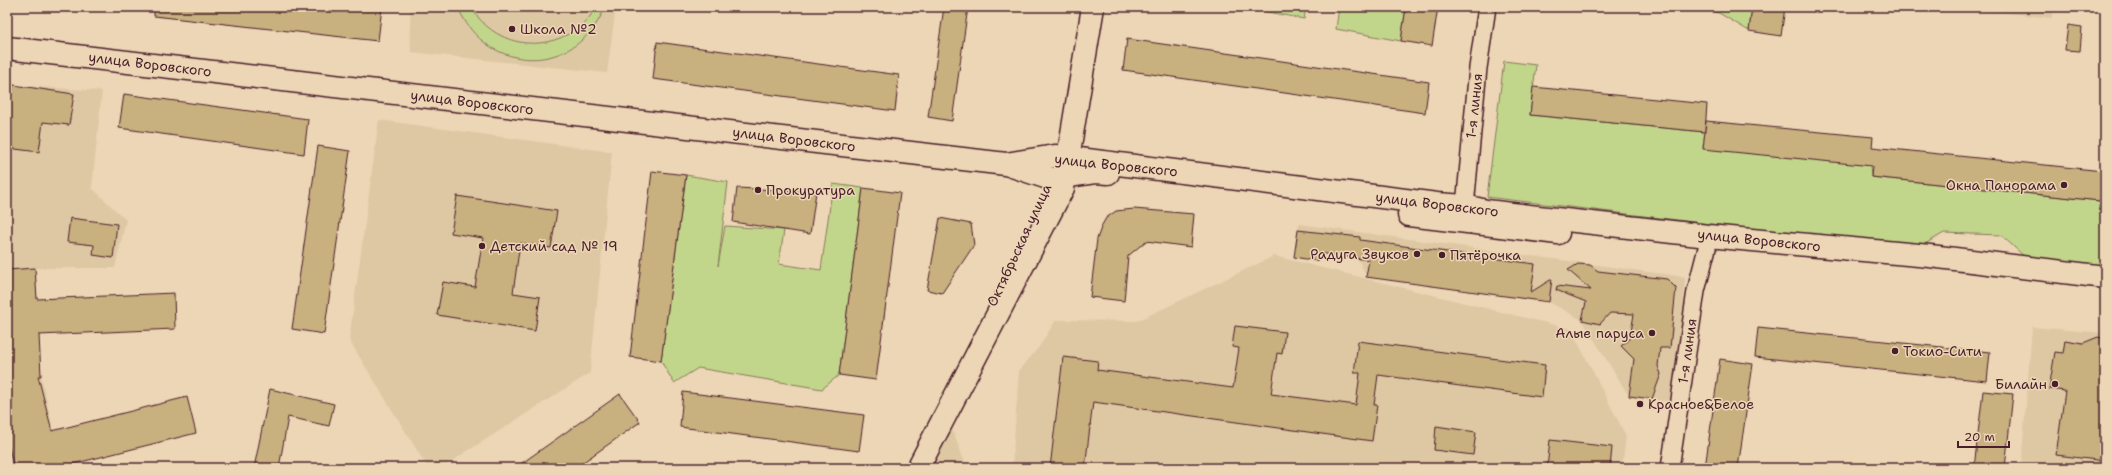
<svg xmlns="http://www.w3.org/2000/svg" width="2112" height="475" viewBox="0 0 2112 475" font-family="'Shantell Sans',sans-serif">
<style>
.built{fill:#dec8a3}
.green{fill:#c2d68b;stroke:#867a5b}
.building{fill:#c8b07f;stroke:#4a1f2b}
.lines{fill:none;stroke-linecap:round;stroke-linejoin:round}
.street-casing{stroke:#4a1f2b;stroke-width:20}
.secondary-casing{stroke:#4a1f2b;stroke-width:25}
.street{stroke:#ecd6b5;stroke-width:17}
.secondary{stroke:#ecd6b5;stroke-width:22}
.poi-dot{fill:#4a1f2b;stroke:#ecd6b5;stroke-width:1.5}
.labels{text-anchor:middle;stroke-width:3;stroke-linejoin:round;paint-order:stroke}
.poi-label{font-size:14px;fill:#4a1f2b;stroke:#ecd6b5;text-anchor:start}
.street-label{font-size:14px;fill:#4a1f2b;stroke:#ecd6b5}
</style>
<rect width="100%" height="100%" fill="#ecd6b5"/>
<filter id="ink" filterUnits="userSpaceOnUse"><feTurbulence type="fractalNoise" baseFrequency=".025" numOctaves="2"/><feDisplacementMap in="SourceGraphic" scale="8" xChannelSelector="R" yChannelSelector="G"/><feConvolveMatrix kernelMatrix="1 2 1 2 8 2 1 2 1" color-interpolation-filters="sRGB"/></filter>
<g filter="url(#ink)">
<g class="built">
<polygon points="410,7 616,7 607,73 411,52"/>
<polygon points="1949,7 2053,7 2052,18"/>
<polygon points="7,85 102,91 92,188 126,220 115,268 36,268 41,376 62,468 7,468"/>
<polygon points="379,120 612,152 590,373 441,468 428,468 349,340"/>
<polygon points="1299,224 1685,277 1679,403 1629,396 1582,320 1549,302 1367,277 1358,259 1320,253 1317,261 1294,257"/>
<polygon points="1274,256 1571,329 1626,436 1622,468 1012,468 1019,371 1039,347 1056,320 1137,321"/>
<polygon points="2032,327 2105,333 2105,468 2021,468"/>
<polygon points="947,416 967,468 921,468"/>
</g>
<g class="green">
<path d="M458 7H471C493 45 540 54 575 30 583 25 593 16 594 7H605C578 76 486 76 458 7Z"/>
<polygon points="1242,7 1306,7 1304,19"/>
<polygon points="1339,7 1406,7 1401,41 1336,29"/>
<polygon points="1691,7 1752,7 1749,31 1719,13"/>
<polygon points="1504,61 1536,65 1530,115 1705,132 1703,148 1870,165 1871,177 2100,201 2105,207 2105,267 2026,258 2001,235 1944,233 1916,249 1487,197"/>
<polygon points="686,175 728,182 718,266 725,226 784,230 779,264 821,270 833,184 863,188 839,375 822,389 698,368 674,383 661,361"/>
</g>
<g class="building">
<polygon points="154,7 382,7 378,41 154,16"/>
<polygon points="944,7 968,7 952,121 928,117"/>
<polygon points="1406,7 1438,7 1432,46 1401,41"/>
<polygon points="1752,7 1785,7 1781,36 1749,31"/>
<polygon points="2068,25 2082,27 2080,51 2065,50"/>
<polygon points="1127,39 1429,82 1425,113 1123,70"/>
<polygon points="657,42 899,75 895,111 653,79"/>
<polygon points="7,84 74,94 69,125 43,122 39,152 7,148"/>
<polygon points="1533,87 1707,104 1705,132 1530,115"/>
<polygon points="124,94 308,119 304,154 119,128"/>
<polygon points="1706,121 1873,137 1872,147 2103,171 2100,201 1871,177 1872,166 1703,149"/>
<polygon points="318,146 350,151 324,334 292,329"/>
<polygon points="652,171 686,175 661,361 630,357"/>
<polygon points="737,188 816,192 810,234 733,222"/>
<polygon points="863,188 900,193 876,380 839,375"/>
<polygon points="457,196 557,211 551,248 520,243 513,293 540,297 535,331 437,315 443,282 475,287 483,238 451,233"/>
<polygon points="1134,209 1194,214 1191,247 1146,241 1128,256 1124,301 1090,297 1097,239 1102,225 1106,218 1116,211"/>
<polygon points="70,218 117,224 113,258 93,255 94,245 67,242"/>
<polygon points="940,218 971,224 974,245 942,293 927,290"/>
<polygon points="1298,230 1360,237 1360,240 1535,264 1531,292 1552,279 1549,302 1366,277 1369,260 1319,253 1317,261 1294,257"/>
<polygon points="1578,264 1590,265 1598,271 1667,279 1676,288 1670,348 1660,348 1658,366 1661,374 1652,399 1629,396 1634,359 1621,346 1630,338 1634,314 1610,313 1600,324 1582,320 1586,302 1556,290 1557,286 1591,290 1568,270"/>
<polygon points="35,268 37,299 174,293 175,329 39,335 41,376 38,376 52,431 187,397 196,433 57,468 14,468 7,440 7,270"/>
<polygon points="1235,326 1285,332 1282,354 1277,353 1271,394 1356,405 1360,373 1354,373 1358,341 1545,365 1542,397 1378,375 1374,405 1377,405 1372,441 1093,402 1085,468 1050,468 1063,357 1098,361 1097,370 1233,388 1239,348 1232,347"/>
<polygon points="1758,328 1990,352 1987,381 1755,357"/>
<polygon points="2098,337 2105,339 2105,461 2056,455 2065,391 2049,389 2055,352 2063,353 2065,340 2083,343"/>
<polygon points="1720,359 1753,364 1738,468 1705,468"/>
<polygon points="270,389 334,404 329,426 288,417 279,468 254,468"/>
<polygon points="1983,391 2013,394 2005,468 1974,468"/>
<polygon points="683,392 864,415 859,451 680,427"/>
<polygon points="620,394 640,422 575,468 515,468"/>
<polygon points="1436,426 1476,432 1473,455 1434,450"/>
<polygon points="1550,440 1612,447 1610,468 1547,468"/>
</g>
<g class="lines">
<g class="street-casing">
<g id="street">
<polyline points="1465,206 1478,68 1487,7"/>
<polyline points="1670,468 1696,291 1707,248 1708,236"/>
</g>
</g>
<g class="secondary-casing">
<g id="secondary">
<polyline points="7,48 1006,164 1055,156 1437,204 1465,206 1486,211 1708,236 1930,256 2105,277"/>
<polyline points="1009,165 1051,179 1096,172 1108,173"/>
<polyline points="1409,215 1558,233"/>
<polyline points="918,468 1063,188 1093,7"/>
</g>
</g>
<use href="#street" class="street"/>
<use href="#secondary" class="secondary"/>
</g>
</g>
<g class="poi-dot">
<circle cx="512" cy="29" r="4"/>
<circle cx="2064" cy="185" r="4"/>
<circle cx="758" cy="190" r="4"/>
<circle cx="482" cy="246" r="4"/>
<circle cx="1417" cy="254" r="4"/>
<circle cx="1442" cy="255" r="4"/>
<circle cx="1652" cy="333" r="4"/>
<circle cx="1895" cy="351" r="4"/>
<circle cx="2055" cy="384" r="4"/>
<circle cx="1640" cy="404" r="4"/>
</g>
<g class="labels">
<g class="poi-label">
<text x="520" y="34">Школа №2</text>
<text x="2056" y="190" text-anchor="end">Окна Панорама</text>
<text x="766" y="195">Прокуратура</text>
<text x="490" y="251">Детский сад № 19</text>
<text x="1409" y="259" text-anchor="end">Радуга Звуков</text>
<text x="1450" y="260">Пятёрочка</text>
<text x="1644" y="338" text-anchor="end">Алые паруса</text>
<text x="1903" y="356">Токио-Сити</text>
<text x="2047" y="389" text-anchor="end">Билайн</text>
<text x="1648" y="409">Красное&amp;Белое</text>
</g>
<g class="street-label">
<text transform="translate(150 64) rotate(7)" y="5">улица Воровского</text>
<text transform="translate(472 102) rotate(7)" y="5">улица Воровского</text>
<text transform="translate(1474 106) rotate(-84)" y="5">1-я линия</text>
<text transform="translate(794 139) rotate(7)" y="5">улица Воровского</text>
<text transform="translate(1116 165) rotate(6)" y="5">улица Воровского</text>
<text transform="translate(1437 204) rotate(7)" y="5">улица Воровского</text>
<text transform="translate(1759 240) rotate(6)" y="5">улица Воровского</text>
<text transform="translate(1019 245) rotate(-65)" y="5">Октябрьская улица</text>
<text transform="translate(1687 351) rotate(-82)" y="5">1-я линия</text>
</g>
</g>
<rect width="2112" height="475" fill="none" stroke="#ecd6b5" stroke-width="24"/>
<rect x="12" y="12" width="2088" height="451" fill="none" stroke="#4a1f2b" stroke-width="1.5" filter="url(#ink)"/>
<path d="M1958 441v6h51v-6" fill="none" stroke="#4a1f2b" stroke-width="2"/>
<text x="1964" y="441" font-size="12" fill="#4a1f2b" stroke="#ecd6b5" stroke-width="3" paint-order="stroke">20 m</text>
</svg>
